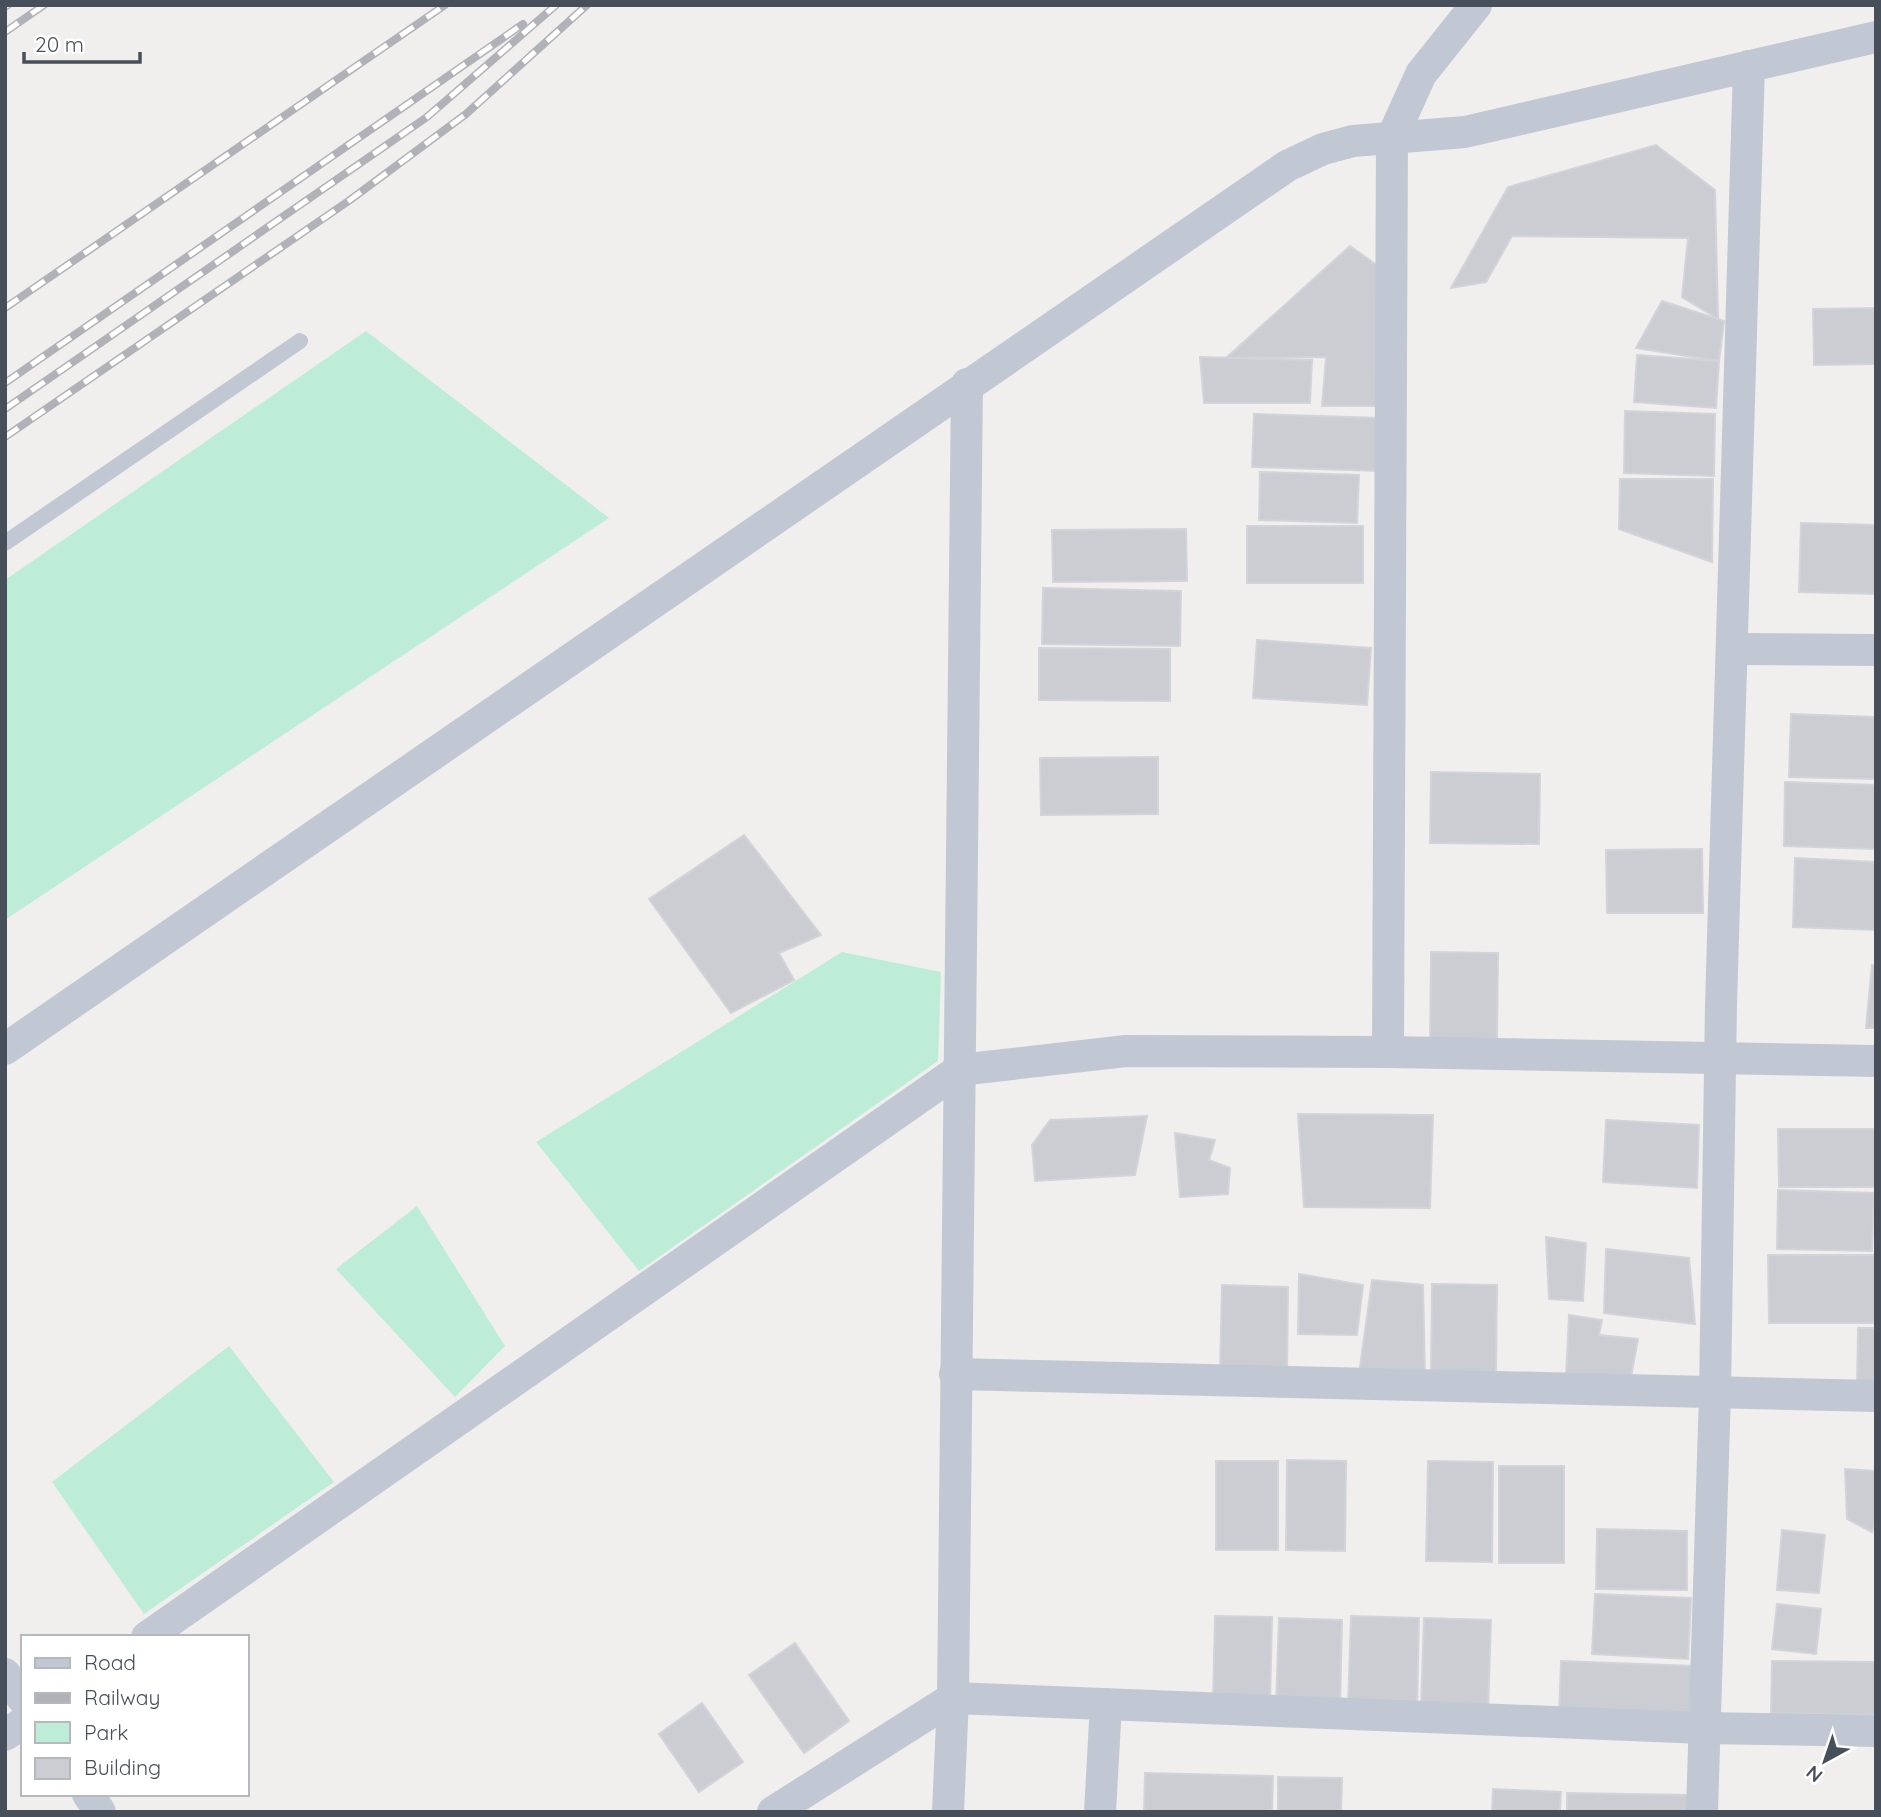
<svg xmlns="http://www.w3.org/2000/svg" width="1881" height="1817" viewBox="0 0 1881 1817" font-family="Quicksand,sans-serif">
<style>
.green{fill:#beedd7}
.building{fill:#cbcdd3;stroke:#d2d4da;stroke-width:2}
.lines{fill:none;stroke-linecap:round;stroke-linejoin:round}
.service{stroke:#c2c8d3;stroke-width:16}
.minor{stroke:#c2c8d3;stroke-width:32}
.rail-casing{stroke:#b1b2b8;stroke-width:8}
.rail{stroke:#fff;stroke-width:5;stroke-dasharray:16;stroke-linecap:butt}
</style>
<rect width="100%" height="100%" fill="#f1efee"/>
<g class="green">
<polygon points="366,331 609,518 5,920 5,580"/>
<polygon points="842,952 941,972 938,1061 639,1271 536,1142"/>
<polygon points="417,1206 505,1346 455,1397 336,1269"/>
<polygon points="229,1346 334,1482 144,1614 52,1482"/>
</g>
<g class="building">
<polygon points="1656,145 1715,190 1718,319 1682,297 1688,238 1512,236 1486,282 1451,288 1508,187"/>
<polygon points="1350,246 1385,271 1378,406 1322,406 1326,357 1226,358"/>
<polygon points="1662,301 1724,321 1719,361 1636,348"/>
<polygon points="1876,308 1876,364 1814,365 1813,309"/>
<polygon points="1637,355 1719,361 1716,408 1634,402"/>
<polygon points="1200,357 1312,360 1310,403 1204,403"/>
<polygon points="1625,411 1715,414 1714,476 1624,473"/>
<polygon points="1254,414 1381,418 1379,471 1252,467"/>
<polygon points="1260,472 1359,475 1357,523 1259,520"/>
<polygon points="1620,479 1713,479 1712,562 1619,529"/>
<polygon points="1801,523 1876,525 1876,594 1799,592"/>
<rect x="1247" y="526" width="116" height="57"/>
<polygon points="1186,529 1187,581 1053,582 1052,530"/>
<polygon points="1043,588 1181,591 1180,646 1042,644"/>
<polygon points="1257,640 1371,648 1367,705 1253,698"/>
<polygon points="1039,648 1170,649 1170,701 1039,700"/>
<polygon points="1791,714 1876,717 1876,779 1789,777"/>
<polygon points="1158,757 1158,814 1041,815 1040,758"/>
<polygon points="1431,772 1540,774 1539,844 1430,843"/>
<polygon points="1785,782 1876,785 1876,849 1784,846"/>
<polygon points="744,835 821,935 779,953 794,980 731,1013 649,899"/>
<polygon points="1702,849 1703,913 1607,913 1606,850"/>
<polygon points="1795,858 1876,862 1876,930 1793,927"/>
<polygon points="1431,952 1498,953 1497,1043 1430,1042"/>
<polygon points="1872,965 1876,966 1876,1028 1866,1028"/>
<polygon points="1298,1114 1433,1115 1430,1208 1304,1207"/>
<polygon points="1147,1116 1135,1175 1035,1181 1032,1145 1050,1120"/>
<polygon points="1606,1120 1699,1125 1697,1188 1603,1182"/>
<polygon points="1778,1129 1875,1129 1876,1187 1779,1187"/>
<polygon points="1175,1133 1215,1140 1209,1160 1230,1168 1228,1194 1180,1197"/>
<polygon points="1778,1190 1874,1193 1872,1251 1777,1249"/>
<polygon points="1546,1237 1586,1243 1583,1301 1549,1299"/>
<polygon points="1606,1249 1689,1258 1695,1324 1604,1313"/>
<polygon points="1768,1255 1876,1255 1876,1323 1769,1323"/>
<polygon points="1299,1274 1363,1285 1357,1335 1298,1334"/>
<polygon points="1372,1280 1423,1285 1425,1376 1359,1374"/>
<polygon points="1432,1284 1497,1285 1496,1374 1431,1373"/>
<polygon points="1222,1285 1288,1287 1287,1375 1220,1373"/>
<polygon points="1569,1315 1602,1320 1599,1335 1638,1339 1631,1377 1566,1378"/>
<polygon points="1858,1328 1876,1328 1876,1383 1857,1386"/>
<polygon points="1287,1460 1346,1461 1345,1551 1286,1550"/>
<rect x="1216" y="1461" width="62" height="89"/>
<polygon points="1428,1461 1493,1462 1492,1562 1426,1561"/>
<rect x="1499" y="1466" width="65" height="97"/>
<polygon points="1845,1469 1876,1471 1876,1523 1872,1532 1847,1519"/>
<polygon points="1597,1529 1687,1531 1687,1590 1596,1589"/>
<polygon points="1782,1530 1825,1535 1819,1593 1777,1590"/>
<polygon points="1595,1594 1691,1598 1688,1659 1592,1654"/>
<polygon points="1777,1604 1821,1609 1816,1654 1772,1649"/>
<polygon points="1215,1616 1272,1617 1270,1704 1213,1702"/>
<polygon points="1351,1616 1419,1618 1417,1709 1348,1707"/>
<polygon points="1279,1618 1342,1620 1340,1707 1276,1705"/>
<polygon points="1424,1618 1491,1620 1488,1712 1421,1710"/>
<polygon points="795,1643 849,1721 804,1753 749,1675"/>
<polygon points="1561,1661 1694,1666 1692,1722 1559,1717"/>
<polygon points="1772,1661 1876,1662 1876,1715 1771,1713"/>
<polygon points="702,1703 743,1762 699,1792 659,1734"/>
<polygon points="1145,1773 1273,1776 1272,1812 1144,1812"/>
<polygon points="1278,1777 1342,1778 1341,1812 1278,1812"/>
<polygon points="1493,1789 1561,1792 1560,1812 1492,1812"/>
<polygon points="1567,1793 1690,1795 1690,1812 1567,1812"/>
</g>
<g class="lines">
<polyline class="service" points="5,543 300,341"/>
<g class="minor">
<polyline points="1732,649 1876,650"/>
<polyline points="5,1049 1287,166 1323,149 1353,141 1465,132 1876,37"/>
<polyline points="1388,1052 1392,138 1421,74 1476,5"/>
<polyline points="955,1374 1876,1396"/>
<polyline points="147,1637 959,1070 1126,1051 1388,1052 1876,1061"/>
<polyline points="5,1674 23,1699"/>
<polyline points="5,1735 23,1723"/>
<polyline points="88,1794 100,1812"/>
<polyline points="773,1812 953,1698 1703,1728 1876,1731"/>
<polyline points="948,1812 953,1698 967,384"/>
<polyline points="1100,1812 1106,1704"/>
<polyline points="1702,1812 1715,1393 1721,1004 1749,66"/>
</g>
<g class="rail-casing">
<g id="rail">
<polyline points="5,7 8,5"/>
<polyline points="5,32 44,5"/>
<polyline points="5,308 445,5"/>
<polyline points="5,383 523,24"/>
<polyline points="5,409 427,117 556,5"/>
<polyline points="5,437 350,200 466,114 587,5"/>
</g>
</g>
<use href="#rail" class="rail"/>
</g>
<rect width="1881" height="1817" fill="none" stroke="#474f5b" stroke-width="14"/>
<rect x="21" y="1635" width="228" height="161" fill="#ffffff" stroke="#b5b9bd" stroke-width="2"/>
<rect x="35" y="1658" width="35" height="10" fill="#c2c8d3" stroke="#b5b9bd" stroke-width="2"/>
<text x="84" y="1670" font-size="21" fill="#474f5b">Road</text>
<rect x="35" y="1693" width="35" height="10" fill="#b1b2b8" stroke="#b5b9bd" stroke-width="2"/>
<text x="84" y="1705" font-size="21" fill="#474f5b">Railway</text>
<rect x="35" y="1722" width="35" height="21" fill="#beedd7" stroke="#b5b9bd" stroke-width="2"/>
<text x="84" y="1740" font-size="21" fill="#474f5b">Park</text>
<rect x="35" y="1758" width="35" height="21" fill="#cbcdd3" stroke="#b5b9bd" stroke-width="2"/>
<text x="84" y="1775" font-size="21" fill="#474f5b">Building</text>
<g transform="translate(1825 1761) rotate(220)" stroke="#ffffff" stroke-width="5" paint-order="stroke">
<path d="M0-5L12 26L0 18L-12 26Z" fill="#474f5b"/>
<text y="-10" font-size="19" font-weight="bold" text-anchor="middle" fill="#474f5b">N</text>
</g>
<path d="M24 52v10h116v-10" fill="none" stroke="#474f5b" stroke-width="3.5"/>
<text x="35" y="52" font-size="21" fill="#474f5b" stroke="#ffffff" stroke-width="5" paint-order="stroke">20 m</text>
</svg>
